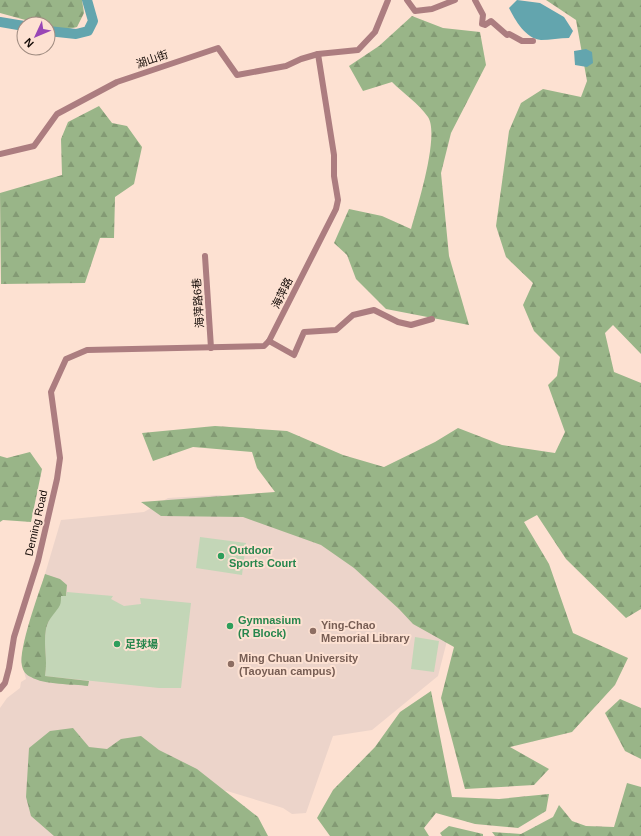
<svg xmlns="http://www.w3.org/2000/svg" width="641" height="836" viewBox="0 0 641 836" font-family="Arial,'Noto Sans TC',sans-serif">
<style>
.education{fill:#ecd4ca}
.green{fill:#c3d6b7}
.forest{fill:url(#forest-firs)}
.water{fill:#63a5ae}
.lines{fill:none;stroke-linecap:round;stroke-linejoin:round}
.river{stroke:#63a5ae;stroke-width:10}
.street{stroke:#ac7d80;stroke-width:6}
.leisure-dot{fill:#2e9e5b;stroke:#fde1d2;stroke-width:1.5}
.education-dot{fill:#8d6e63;stroke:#fde1d2;stroke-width:1.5}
.labels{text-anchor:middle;stroke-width:4;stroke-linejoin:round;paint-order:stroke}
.street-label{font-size:11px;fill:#120905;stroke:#fde1d2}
.leisure-label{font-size:11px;font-weight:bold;fill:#27864d;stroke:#fde1d2;text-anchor:start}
.education-label{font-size:11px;font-weight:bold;fill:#785e54;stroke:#fde1d2;text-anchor:start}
</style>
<defs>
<pattern id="forest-firs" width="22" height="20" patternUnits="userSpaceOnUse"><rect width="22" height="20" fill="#99b588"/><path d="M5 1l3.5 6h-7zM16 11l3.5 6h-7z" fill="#839a74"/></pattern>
</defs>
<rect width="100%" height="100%" fill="#fde1d2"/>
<polygon class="education" points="220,495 335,524 449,633 438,676 372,730 333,736 306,813 292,814 283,808 227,791 179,783 79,836 0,836 0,708 7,698 20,688 21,682 26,679 21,660 24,645 61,520 144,512 168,498"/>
<g class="green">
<polygon points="200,537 246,543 242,575 196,568"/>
<path d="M67 592 113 596 111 599 124 606 141 604 140 598 191 603 181 688H159L45 676C48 659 43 645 46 629 49 615 59 610 61 595L66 596Z"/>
<polygon points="415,637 439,641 434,672 411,669"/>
</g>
<g class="forest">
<polygon points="0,0 82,0 84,13 77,27 65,30 48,26 48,24 40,24 0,13"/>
<polygon points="546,0 641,0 641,354 613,325 605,333 614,372 641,383 641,609 626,618 566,559 537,515 524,522 549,564 573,633 628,658 615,685 572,732 510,747 549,769 534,785 465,789 441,698 454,647 413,624 399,609 354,568 321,545 243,517 161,516 141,502 275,492 257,468 252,452 193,447 153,461 142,433 215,426 287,431 343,455 384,467 435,442 458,428 502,445 555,453 565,432 548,385 557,376 560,357 534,331 523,305 533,283 506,257 496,226 509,131 521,103 543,89 581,97 587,81 576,20"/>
<path d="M412 16 443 28 480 32 486 65 451 133 441 173 449 256 469 325 386 309 356 279 347 255 334 243 349 209 382 216 411 229C417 208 440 135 428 117 419 104 403 93 392 82L363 91 349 66 379 46Z"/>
<polygon points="99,106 112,123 127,126 142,147 134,184 115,197 114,238 100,238 85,283 1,284 0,193 62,175 61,139 68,122"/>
<polygon points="30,452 42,469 31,522 3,520 0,522 0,456 7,458"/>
<path d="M45 574 60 579 67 585 66 596H61C61 598 61 603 60 605 56 613 48 618 46 629 43 646 48 658 45 676L89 681 88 686C73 684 44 685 31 677 26 675 23 671 22 666 18 649 39 593 45 574Z"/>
<polygon points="431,691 452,797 499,799 549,794 546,811 518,828 475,824 436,813 424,828 429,836 330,836 317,818 333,790 375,747 400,712"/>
<polygon points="620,699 641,708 641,759 625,751 605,713"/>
<polygon points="73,728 89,747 107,749 121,739 141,736 159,750 197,769 258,817 268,836 54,836 31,816 26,797 29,748 50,731"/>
<polygon points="627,783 641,787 641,836 495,836 492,832 521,834 553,817 559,805 572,821 586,826 614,827"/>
<polygon points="449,826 483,834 483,836 442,836 440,833"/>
</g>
<g class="water">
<path d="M517 0 540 3 564 17 573 31 569 38C560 38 550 40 541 40 526 39 515 20 509 8Z"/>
<polygon points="586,49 592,52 593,63 587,67 575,65 574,51"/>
</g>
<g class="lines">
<g class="river">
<polyline points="0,22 24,26"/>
<polyline points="48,31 76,34 88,31 93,21 87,0"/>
</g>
<g class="street">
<polyline points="407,0 415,11 432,9 455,0"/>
<polyline points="475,0 483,15 482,24 485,25 491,21 507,35 509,34 522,41 533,41"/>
<polyline points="0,154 34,146 57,114 117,82 218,48 237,75 286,66 301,59 318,54 358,50 375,32 388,0"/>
<polyline points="205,256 211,348"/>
<polyline points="269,341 294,355 304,332 336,330 353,315 374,310 398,322 411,325 432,319"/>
<polyline points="0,689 5,683 9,668 14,637 38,561 57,479 60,458 51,392 66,359 87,350 264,346 269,341 336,209 338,200 334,176 334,155 318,54"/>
</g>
</g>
<g class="leisure-dot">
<circle cx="221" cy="556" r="4"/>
<circle cx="230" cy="626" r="4"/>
<circle cx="117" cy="644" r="4"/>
</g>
<g class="education-dot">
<circle cx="313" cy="631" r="4"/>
<circle cx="231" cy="664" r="4"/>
</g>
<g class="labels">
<g class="street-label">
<text transform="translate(152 59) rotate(-19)" y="4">湖山街</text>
<text transform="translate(282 293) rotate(-64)" y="4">海萍路</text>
<text transform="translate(198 303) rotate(-94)" y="4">海萍路6巷</text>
<text transform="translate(36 523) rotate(-77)" y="4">Deming Road</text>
</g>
<g class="leisure-label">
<text x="229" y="554">Outdoor<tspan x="229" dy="13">Sports Court</tspan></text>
<text x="238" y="624">Gymnasium<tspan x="238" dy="13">(R Block)</tspan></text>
<text x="125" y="648">足球場</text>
</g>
<g class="education-label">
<text x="321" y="629">Ying-Chao<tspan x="321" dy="13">Memorial Library</tspan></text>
<text x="239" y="662">Ming Chuan University<tspan x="239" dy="13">(Taoyuan campus)</tspan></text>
</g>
</g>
<g transform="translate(36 36) rotate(226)"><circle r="19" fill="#fde1d2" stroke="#9f8b80"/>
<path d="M0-3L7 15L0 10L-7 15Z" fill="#9947b6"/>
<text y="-6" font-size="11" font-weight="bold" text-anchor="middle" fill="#120905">N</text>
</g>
</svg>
